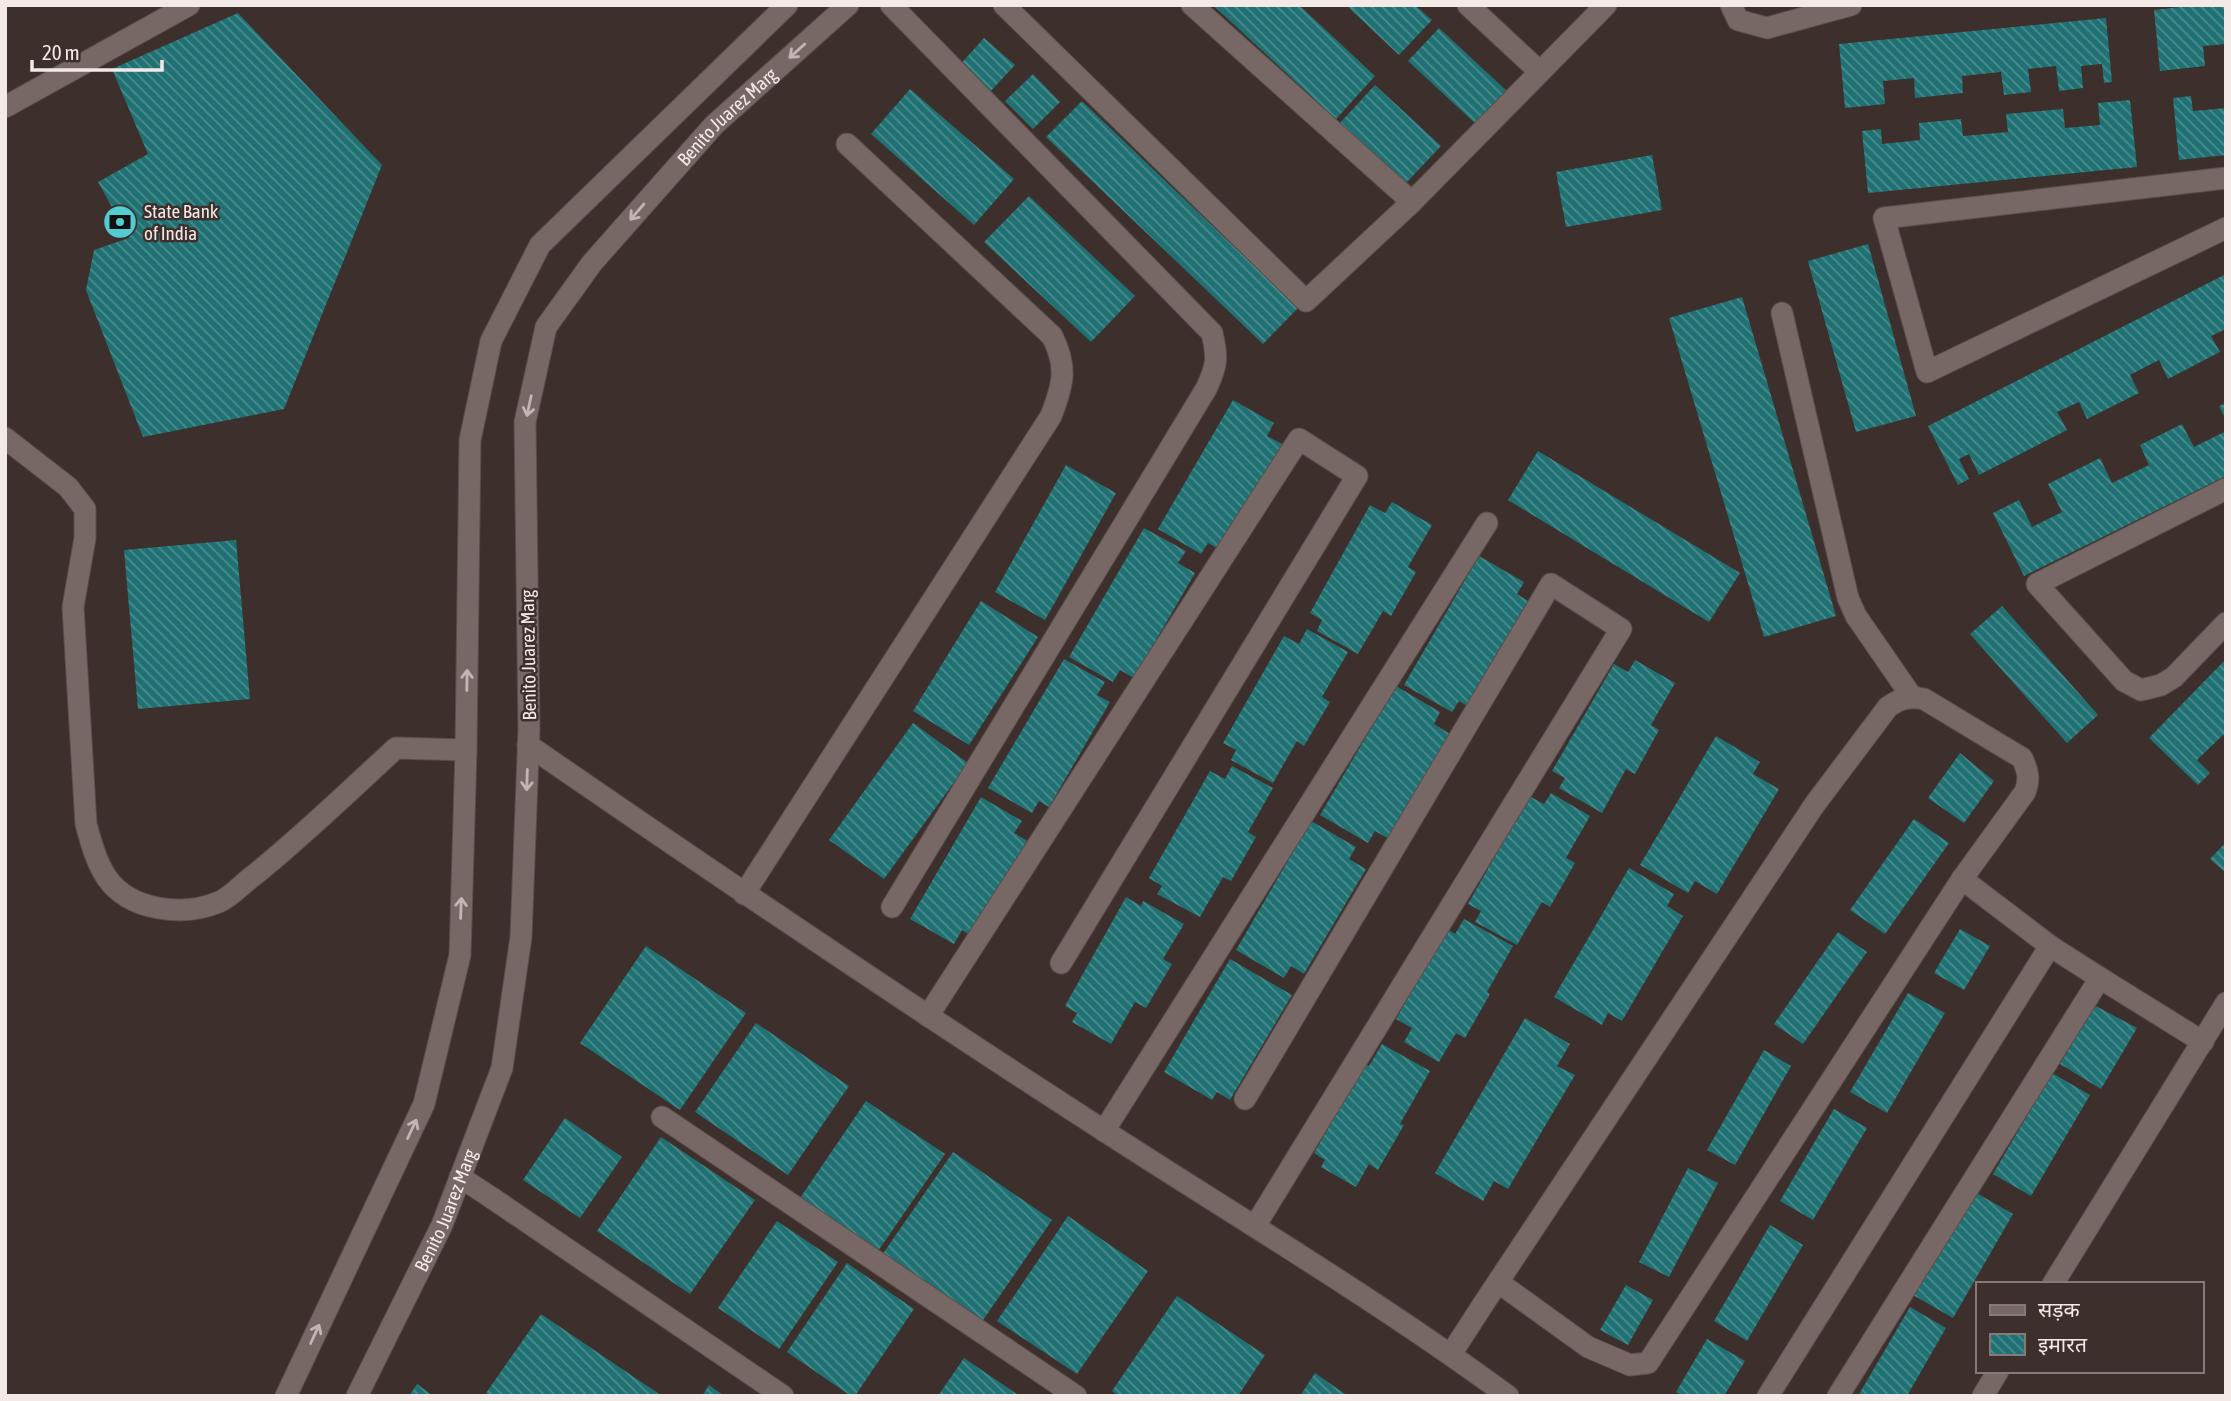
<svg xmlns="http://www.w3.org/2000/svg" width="2231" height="1401" viewBox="0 0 2231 1401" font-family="'Asap Condensed','Noto Sans Devanagari',sans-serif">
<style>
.building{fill:url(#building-back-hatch)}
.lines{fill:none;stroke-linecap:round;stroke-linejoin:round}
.service-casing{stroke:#594e4c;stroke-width:23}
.pedestrian-casing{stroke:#594e4c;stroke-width:23}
.minor-casing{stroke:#594e4c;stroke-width:23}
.tertiary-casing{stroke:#594e4c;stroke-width:23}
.service{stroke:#786865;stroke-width:21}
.pedestrian{stroke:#786865;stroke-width:21}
.minor{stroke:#786865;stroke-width:21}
.tertiary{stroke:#786865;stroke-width:21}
.oneway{stroke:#c2b5b3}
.labels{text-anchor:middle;stroke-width:5;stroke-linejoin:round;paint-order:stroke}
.street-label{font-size:19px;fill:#f3e9e7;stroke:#3d2f2c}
.poi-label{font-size:19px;fill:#f3e9e7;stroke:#3d2f2c;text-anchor:start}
</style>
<defs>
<pattern id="building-back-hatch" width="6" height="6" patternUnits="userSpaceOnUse" patternTransform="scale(1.75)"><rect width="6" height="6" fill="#207173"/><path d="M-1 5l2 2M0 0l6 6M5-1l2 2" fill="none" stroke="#4c8c8e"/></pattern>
</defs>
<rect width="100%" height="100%" fill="#3d2f2c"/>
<g class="building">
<polygon points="1216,5 1299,5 1375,76 1336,119 1215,7"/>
<polygon points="1346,5 1415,5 1432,20 1399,55"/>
<polygon points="2197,5 2226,5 2226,44 2203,46 2205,66 2160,71 2154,10"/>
<polygon points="238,13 382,165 284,409 143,437 86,290 94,250 129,238 98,182 148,154 112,69"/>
<polygon points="2106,18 2112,82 2104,83 2102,64 2081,66 2083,88 2059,91 2056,66 2028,69 2031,92 2004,95 2001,72 1962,76 1963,93 1915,98 1914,78 1883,81 1885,104 1845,108 1839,44"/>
<polygon points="1439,28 1509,93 1478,126 1408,61"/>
<polygon points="984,38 1015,65 988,94 958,67"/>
<polygon points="1033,74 1060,102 1033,129 1005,101"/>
<polygon points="1375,85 1441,146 1405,184 1339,124"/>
<polygon points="910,89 1014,179 974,225 871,134"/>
<polygon points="2191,96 2193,111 2226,108 2226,155 2179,160 2173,98"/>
<polygon points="2130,100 2137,167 1868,193 1862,131 1881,129 1882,144 1920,140 1919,123 1961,119 1963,136 2008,132 2006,114 2063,109 2065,128 2100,125 2098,103"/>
<polygon points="1082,101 1298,308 1263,344 1046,137"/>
<polygon points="1652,155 1662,210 1566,227 1556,172"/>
<polygon points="1029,196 1135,296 1091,342 984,242"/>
<polygon points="1868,244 1916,416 1856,432 1808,261"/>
<polygon points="2226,274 2226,329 2211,336 2220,352 2168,379 2159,360 2130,375 2139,393 2087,419 2079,402 2057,412 2067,430 1979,475 1969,454 1959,459 1969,479 1958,485 1928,426"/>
<polygon points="1742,297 1836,616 1764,637 1669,318"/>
<polygon points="1233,400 1274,423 1267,436 1284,445 1222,551 1208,543 1201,554 1158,529"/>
<polygon points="2226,403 2226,420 2219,406"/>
<polygon points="2182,424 2194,447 2226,431 2226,476 2024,576 1993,513 2019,500 2032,527 2062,512 2048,484 2100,458 2112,483 2149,465 2140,445"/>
<polygon points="1538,451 1740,573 1709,622 1508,500"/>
<polygon points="1066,465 1116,493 1045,620 995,592"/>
<polygon points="1392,502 1432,525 1408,567 1416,572 1391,616 1383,611 1358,654 1317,631 1322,620 1310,613 1370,505 1385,513"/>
<polygon points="1144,528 1186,551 1178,563 1195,573 1134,678 1120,670 1113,682 1069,657"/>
<polygon points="236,540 250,699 138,709 124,550"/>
<polygon points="1479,556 1524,582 1517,594 1533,604 1472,709 1459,701 1452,712 1404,685"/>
<polygon points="981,601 1038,637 969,745 913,711"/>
<polygon points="2002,606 2098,715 2067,743 1970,634"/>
<polygon points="1307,629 1348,652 1322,697 1330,702 1304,746 1297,741 1273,783 1231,760 1236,750 1223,743 1284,636 1299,644"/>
<polygon points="1064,659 1105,682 1097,695 1110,702 1049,807 1039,801 1032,813 988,788"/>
<polygon points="2226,659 2226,737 2223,735 2197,760 2210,773 2198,785 2149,738"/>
<polygon points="1635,660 1675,683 1651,725 1659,730 1635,774 1626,769 1602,813 1559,788 1565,778 1552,771 1614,664 1628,672"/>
<polygon points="1396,686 1440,712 1434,724 1450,734 1389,839 1375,831 1368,843 1320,815"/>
<polygon points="913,723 968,763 884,879 829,840"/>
<polygon points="1716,736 1760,762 1753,774 1779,789 1717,894 1695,881 1688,893 1640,865"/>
<polygon points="1960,753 1994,781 1964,823 1928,798"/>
<polygon points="1232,766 1273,788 1248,832 1256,837 1231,881 1223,877 1200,917 1157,894 1162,886 1149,878 1210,771 1225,779"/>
<polygon points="1551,793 1590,816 1566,858 1575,863 1550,907 1542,902 1517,945 1475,922 1481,911 1468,904 1529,796 1544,804"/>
<polygon points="981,797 1022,821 1014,833 1031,843 975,938 962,930 954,944 910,919"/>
<polygon points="1914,819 1949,843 1885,934 1850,910"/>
<polygon points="1311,821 1356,847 1349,859 1366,869 1304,974 1291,966 1284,978 1236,950"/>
<polygon points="2226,842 2226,873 2210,859"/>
<polygon points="1629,868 1674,894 1667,906 1683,916 1622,1021 1608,1013 1602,1025 1554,997"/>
<polygon points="1126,897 1141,906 1143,901 1184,924 1163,959 1172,964 1146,1008 1135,1002 1111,1044 1072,1022 1077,1013 1065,1006"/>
<polygon points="1464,919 1513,946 1487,992 1490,994 1465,1038 1456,1033 1439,1062 1404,1042 1412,1028 1396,1019 1447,929 1455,934"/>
<polygon points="1960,929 1990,946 1964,990 1934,973"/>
<polygon points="1838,932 1867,952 1803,1044 1774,1024"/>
<polygon points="646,946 746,1013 680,1110 580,1043"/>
<polygon points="1230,959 1292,995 1230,1100 1217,1092 1212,1100 1164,1072"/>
<polygon points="1908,993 1945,1013 1887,1113 1850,1092"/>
<polygon points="2094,1005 2137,1028 2101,1089 2060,1064"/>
<polygon points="1525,1018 1570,1044 1557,1066 1575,1075 1508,1189 1494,1181 1483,1201 1435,1173"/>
<polygon points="756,1023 849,1086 788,1175 695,1112"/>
<polygon points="1382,1044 1430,1071 1400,1124 1404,1125 1378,1170 1369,1164 1356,1187 1321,1167 1325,1160 1314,1153 1365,1064 1369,1066"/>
<polygon points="1764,1050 1791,1066 1735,1165 1707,1150"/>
<polygon points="2052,1073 2090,1095 2031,1196 1993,1174"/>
<polygon points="866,1101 945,1154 878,1251 800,1198"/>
<polygon points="1834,1109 1867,1128 1813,1220 1780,1201"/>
<polygon points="565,1118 622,1157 580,1218 523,1180"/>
<polygon points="661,1137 755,1200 690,1294 597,1231"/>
<polygon points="953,1152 1052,1220 979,1326 880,1258"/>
<polygon points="1688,1168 1718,1183 1669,1277 1639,1262"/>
<polygon points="1973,1191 2013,1214 1953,1318 1913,1295"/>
<polygon points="1068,1216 1148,1271 1077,1374 997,1321"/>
<polygon points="777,1221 838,1262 779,1349 718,1308"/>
<polygon points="1770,1225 1803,1245 1747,1341 1714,1321"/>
<polygon points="847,1263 914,1309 855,1396 851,1396 787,1352"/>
<polygon points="1626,1285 1653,1300 1628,1345 1600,1330"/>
<polygon points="1177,1296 1265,1355 1238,1396 1119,1396 1112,1391"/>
<polygon points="1910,1307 1946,1328 1907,1396 1858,1396"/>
<polygon points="541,1314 662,1396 490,1396 486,1393"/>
<polygon points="1707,1339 1745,1361 1724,1396 1683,1396 1676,1392"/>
<polygon points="964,1358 1020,1396 938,1396"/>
<polygon points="1315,1373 1348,1396 1300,1396"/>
<polygon points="417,1384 433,1396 409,1396"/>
<polygon points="709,1385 724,1396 702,1396"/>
</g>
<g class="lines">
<g class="service-casing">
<g id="service">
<path d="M891 5 1212 333C1218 358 1217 366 1206 389L892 907"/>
<polyline points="1004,5 1306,301 1412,202 1606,5"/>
<polyline points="1192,5 1412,202"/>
<polyline points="1468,5 1540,72"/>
<polyline points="5,107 189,5"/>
<path d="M5 438 68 487 85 509V538L73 607 86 824C91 842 96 862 107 878 130 911 183 917 219 902 231 897 242 884 253 876 303 836 349 791 396 748L466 750"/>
<polyline points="928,1016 1299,439 1357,476 1061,963"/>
<polyline points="1245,1099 1551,584 1621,629 1255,1226"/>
<polyline points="1104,1131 1487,523"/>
</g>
</g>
<g class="pedestrian-casing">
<polyline id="pedestrian" points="460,1177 492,1198"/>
</g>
<g class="minor-casing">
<g id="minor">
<polyline points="1731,5 1738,20 1767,28 1851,5"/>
<polyline points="2226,178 1884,218 1927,372 2226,228"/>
<polyline points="1782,313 1848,598 1856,616 1912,697"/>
<polyline points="2226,489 2037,584 2124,681 2141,690 2161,685 2174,677 2226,623"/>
<path d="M528 745C718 876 909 1005 1103 1130 1239 1218 1377 1300 1508 1396"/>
<polyline points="1962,879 2050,946"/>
<path d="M744 894 1051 416C1063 385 1068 367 1052 336L847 144"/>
<polyline points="2100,978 2203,1042"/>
<polyline points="662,1117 1076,1396"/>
<polyline points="492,1198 783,1396"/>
<polyline points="2053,1284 2226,1003"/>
<path d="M1451 1354 1484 1303 1815 804 1888 707C1901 698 1909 696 1924 699L2022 758C2028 771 2030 779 2025 792L1962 879 1648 1363 1630 1365 1588 1347 1498 1282"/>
<polyline points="1768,1396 2050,946 2100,978 1838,1396"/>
<polyline points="1983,1396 1998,1371"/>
</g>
</g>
<g class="tertiary-casing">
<g id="tertiary">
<polyline points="286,1396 424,1104 460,955 466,750 470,440 491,341 540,245 787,5"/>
<path id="s1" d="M357 1396 442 1225 502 1068 521 937 529 729 525 422 546 327 592 263 714 125 848 5"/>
</g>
</g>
<use href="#service" class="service"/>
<use href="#pedestrian" class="pedestrian"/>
<use href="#minor" class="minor"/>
<use href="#tertiary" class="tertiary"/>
</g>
<defs><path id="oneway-shaft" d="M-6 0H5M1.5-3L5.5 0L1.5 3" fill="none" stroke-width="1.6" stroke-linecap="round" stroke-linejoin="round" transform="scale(1.75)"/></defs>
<g class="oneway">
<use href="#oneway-shaft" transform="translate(797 51) rotate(138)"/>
<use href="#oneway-shaft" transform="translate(637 212) rotate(131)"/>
<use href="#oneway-shaft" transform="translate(529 406) rotate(102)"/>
<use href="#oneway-shaft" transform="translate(467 680) rotate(-89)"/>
<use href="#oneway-shaft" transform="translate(527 780) rotate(92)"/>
<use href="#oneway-shaft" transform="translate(461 908) rotate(-88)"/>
<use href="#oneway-shaft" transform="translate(412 1129) rotate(-65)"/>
<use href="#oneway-shaft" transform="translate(315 1334) rotate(-65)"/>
</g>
<defs>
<g id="bank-disc" transform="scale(1.75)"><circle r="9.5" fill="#52ccd0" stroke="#3d2f2c"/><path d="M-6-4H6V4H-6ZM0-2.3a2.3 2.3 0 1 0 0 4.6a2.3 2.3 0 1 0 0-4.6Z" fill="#111"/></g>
</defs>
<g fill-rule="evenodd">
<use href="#bank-disc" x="120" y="222"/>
</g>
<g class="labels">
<g class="street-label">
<text dy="7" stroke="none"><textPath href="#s1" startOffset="1382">Benito Juarez Marg</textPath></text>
<text transform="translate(528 655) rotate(-91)" y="7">Benito Juarez Marg</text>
<text dy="7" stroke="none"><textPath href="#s1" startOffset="206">Benito Juarez Marg</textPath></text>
</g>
<g class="poi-label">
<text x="144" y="218">State Bank<tspan x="144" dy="22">of India</tspan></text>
</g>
</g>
<rect width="2231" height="1401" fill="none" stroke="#f3e9e7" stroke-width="14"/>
<rect x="1976" y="1282" width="228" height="91" fill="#3d2f2c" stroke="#867977" stroke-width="2"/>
<rect x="1990" y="1305" width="35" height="10" fill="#786865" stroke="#867977" stroke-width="2"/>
<text x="2038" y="1317" font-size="21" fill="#f3e9e7">सड़क</text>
<rect x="1990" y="1334" width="35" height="21" fill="url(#building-back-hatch)" stroke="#867977" stroke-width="2"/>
<text x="2038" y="1352" font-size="21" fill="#f3e9e7">इमारत</text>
<path d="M32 60v10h130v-10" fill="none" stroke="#f3e9e7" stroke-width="3.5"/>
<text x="42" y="60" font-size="21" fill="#f3e9e7" stroke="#3d2f2c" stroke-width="5" paint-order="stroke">20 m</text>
</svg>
